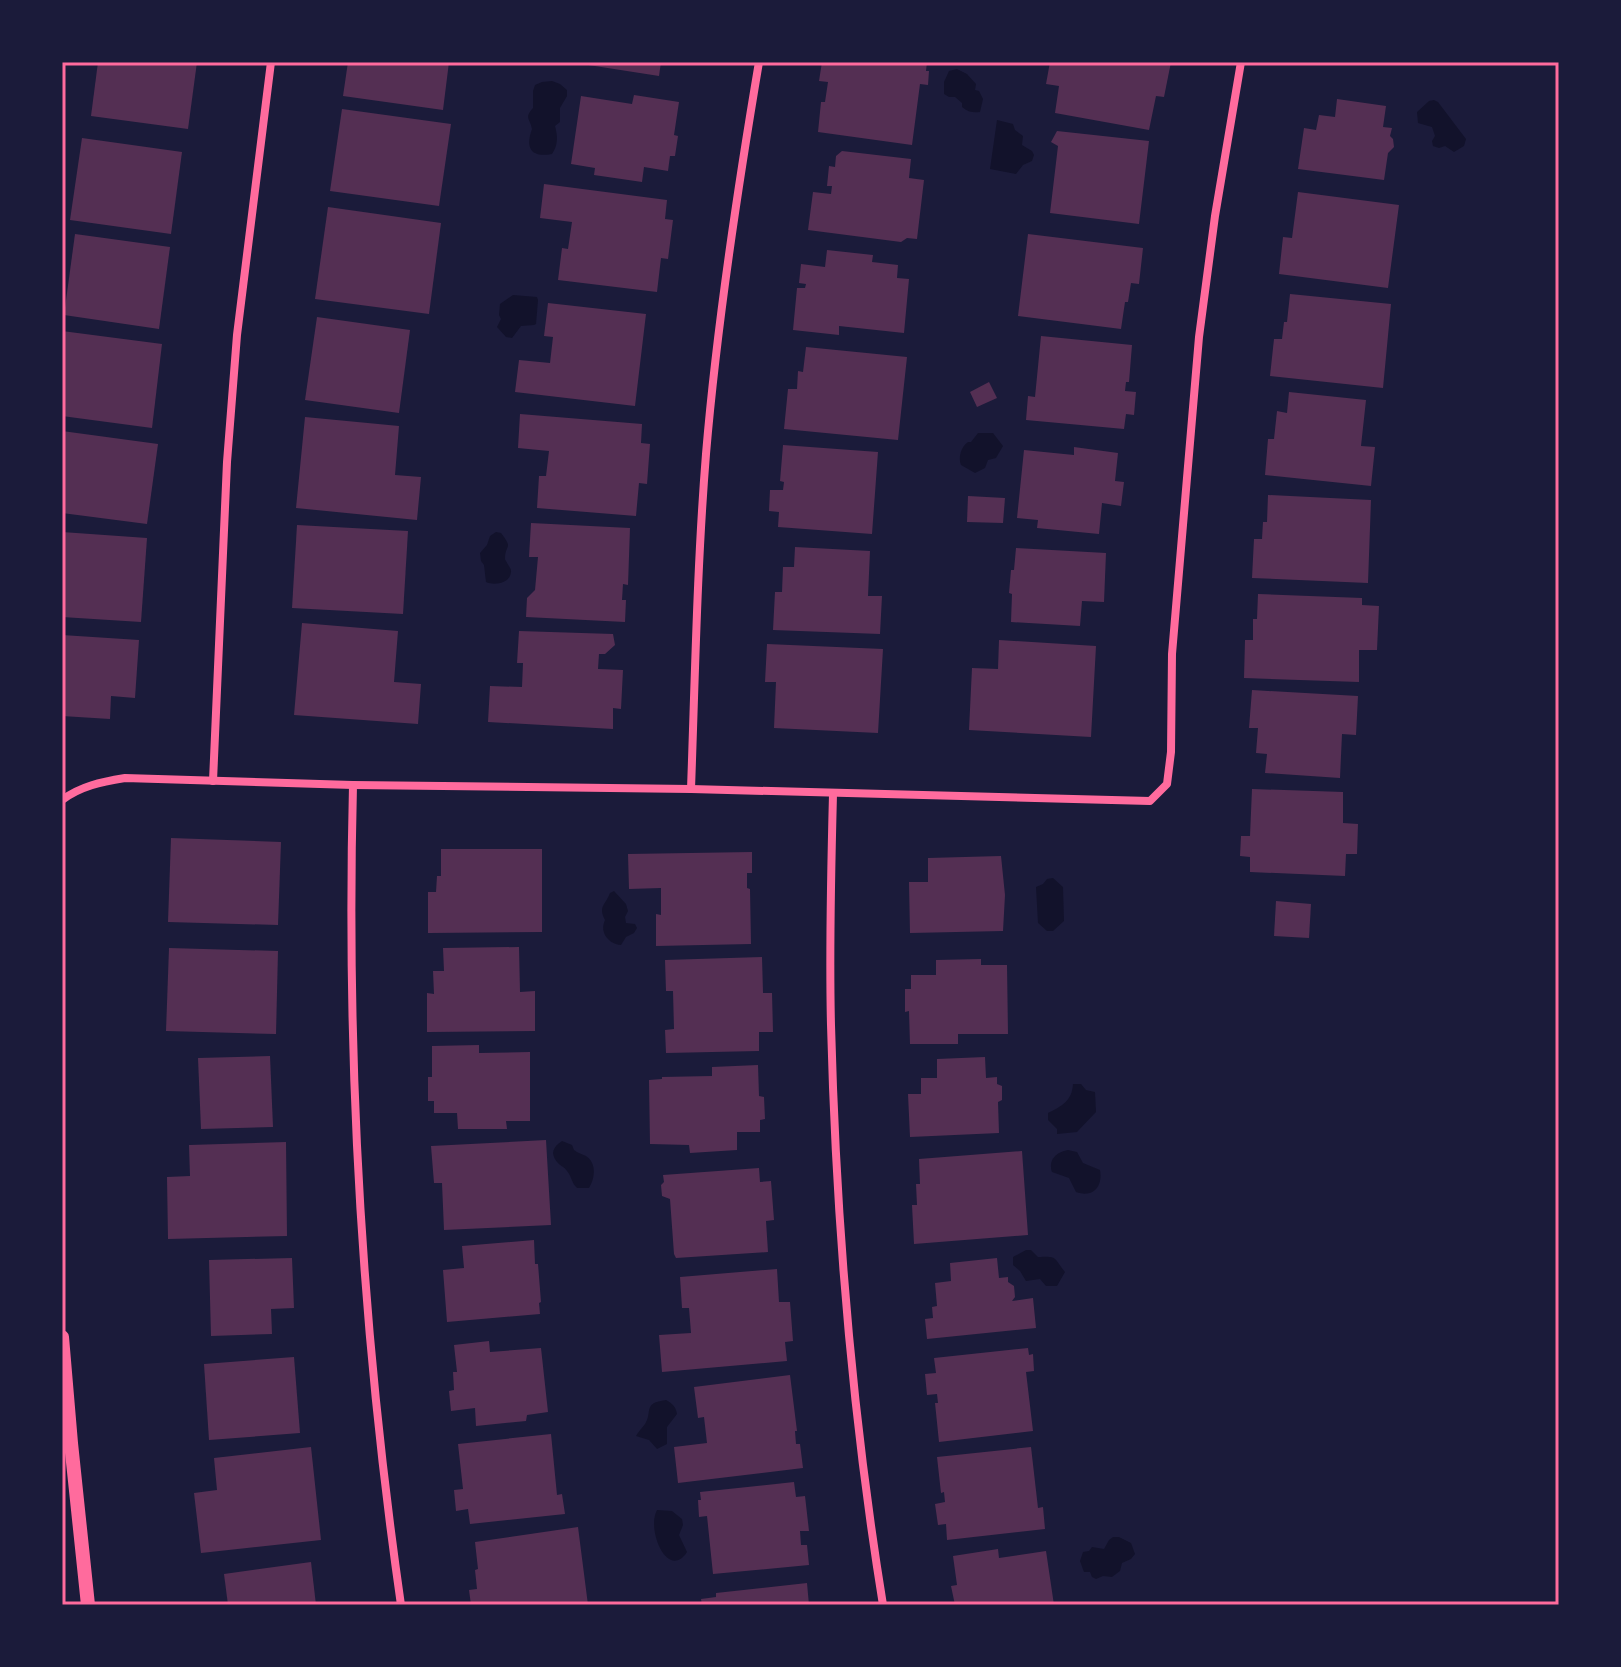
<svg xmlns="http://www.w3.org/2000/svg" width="1621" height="1667" viewBox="0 0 1621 1667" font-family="Barlow,sans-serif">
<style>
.water{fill:#12122b}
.building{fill:#542f53}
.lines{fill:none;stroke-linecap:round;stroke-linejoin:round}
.minor{stroke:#ff6b9d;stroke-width:8}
.tertiary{stroke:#ff6b9d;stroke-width:14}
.neatline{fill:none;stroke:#ff6b9d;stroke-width:3}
</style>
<rect width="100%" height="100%" fill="#1b1b3a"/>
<g class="water">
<path d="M957 69 967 74 976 84 975 90 979 91 983 99 980 112C973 113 968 112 962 107V103L955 97H949L944 94V82L949 71Z"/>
<path d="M552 81 560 84 567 90V96L560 108V122L555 126C558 137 558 145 552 154 531 158 525 148 532 129 530 118 524 118 533 108V91L535 85 542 82Z"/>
<polygon points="1434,100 1438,102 1466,139 1464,146 1454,152 1445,146 1439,148 1433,146 1432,141 1435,136 1432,127 1418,123 1417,112 1429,101"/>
<polygon points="997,120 1013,124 1015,130 1023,136 1022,145 1032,151 1034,155 1032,161 1023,165 1016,174 990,169"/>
<polygon points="513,295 537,297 538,300 536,324 534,325 521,326 512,338 506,337 497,327 501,319 499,315 500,304"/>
<path d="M978 433H993L1003 446 996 458 988 460 985 468 975 473 961 465C958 457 961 447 968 442H971Z"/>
<path d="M496 532 501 533C514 550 505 543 505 559 505 560 511 569 511 570 512 583 495 586 486 582L484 565 481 561 480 553 487 545 490 536Z"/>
<polygon points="1053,878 1063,887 1064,921 1053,931 1047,931 1038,923 1036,887 1043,884 1047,879"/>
<path d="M614 891 626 904 628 911 625 917 626 923 635 924 637 928 634 933 626 937 621 945C609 944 599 933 605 920 598 906 605 906 610 893Z"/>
<path d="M1073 1084H1081L1086 1090 1095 1092 1096 1112 1077 1132 1057 1134V1129L1048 1120V1113C1062 1106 1072 1101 1073 1084Z"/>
<path d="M562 1141 572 1145 574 1150C578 1153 582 1154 586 1156 597 1163 595 1179 589 1188H577C571 1182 572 1177 567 1171 565 1167 560 1166 557 1162 550 1153 553 1147 562 1141Z"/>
<path d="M1068 1150 1077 1152 1083 1163 1100 1170C1103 1187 1093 1198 1076 1192L1069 1178 1052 1172C1048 1159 1057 1152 1068 1150Z"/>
<path d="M1026 1250H1031L1038 1257C1058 1256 1053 1257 1065 1272L1057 1286H1046L1040 1279 1026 1281 1020 1271 1013 1265V1257Z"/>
<path d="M666 1400C672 1403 676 1407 677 1414L667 1427V1444L657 1449 649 1440 636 1436C638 1432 642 1428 645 1424 653 1412 642 1403 666 1400Z"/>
<path d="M657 1510 672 1511 682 1519 683 1525 679 1535 687 1552C668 1581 646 1530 657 1510Z"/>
<polygon points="1113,1537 1119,1537 1131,1543 1135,1554 1131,1559 1122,1563 1120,1571 1112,1577 1103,1576 1096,1579 1092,1577 1090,1572 1084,1572 1080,1561 1083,1552 1089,1551 1092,1547 1104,1549 1109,1540"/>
</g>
<g class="building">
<polygon points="98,62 197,62 188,129 91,116"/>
<polygon points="348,62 449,62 443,110 343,96"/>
<polygon points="582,62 661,62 659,76 582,64"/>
<polygon points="822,62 833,64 833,62 927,62 926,71 929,71 928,85 920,84 912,145 818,132 821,102 825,102 828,82 819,81"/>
<polygon points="1050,62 1171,62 1164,97 1156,96 1149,130 1055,113 1059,86 1046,84"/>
<polygon points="634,95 679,102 674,135 678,136 675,156 670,156 668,171 644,167 642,182 594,175 595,168 571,164 581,96 632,104"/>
<polygon points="1337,99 1386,106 1383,127 1392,128 1390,136 1393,139 1394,147 1388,153 1384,180 1298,169 1304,128 1316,130 1319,115 1335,117"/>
<polygon points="342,109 451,124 439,206 330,191"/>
<polygon points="1057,131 1149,141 1139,224 1050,213 1058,146 1051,142"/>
<polygon points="82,138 182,152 171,234 70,220"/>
<polygon points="842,151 911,159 909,178 924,180 917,239 907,238 901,242 808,230 813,192 831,194 832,186 827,186 829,166 835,167 836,156"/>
<polygon points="544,184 667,200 665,219 673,220 668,259 661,258 657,292 558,280 562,248 568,249 572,222 540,218"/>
<polygon points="1298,192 1399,205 1388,288 1279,274 1283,237 1292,238"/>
<polygon points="328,207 441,223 429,314 315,299"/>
<polygon points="75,234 170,247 159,329 64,315"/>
<polygon points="1028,234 1143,248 1139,284 1131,283 1128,302 1125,302 1121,329 1018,316"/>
<polygon points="827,250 873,255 872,262 898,265 897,278 909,279 904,333 839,326 839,335 793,330 797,288 805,288 806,284 799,283 801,264 825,267"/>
<polygon points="1290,294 1391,304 1383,388 1270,376 1274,339 1282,339 1284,322 1287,322"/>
<polygon points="548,303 646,314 635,406 515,392 519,360 550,363 553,337 544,336"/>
<polygon points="317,317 410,330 399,413 305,400"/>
<polygon points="62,331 162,344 152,428 62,416"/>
<polygon points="1041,336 1132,345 1129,382 1126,382 1125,391 1136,392 1134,415 1126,414 1124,429 1026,420 1028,396 1035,397"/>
<polygon points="806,347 907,357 898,440 784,429 788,389 797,389 798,371 803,372"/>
<polygon points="989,382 997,398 977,407 970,392"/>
<polygon points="1289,392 1366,400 1361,446 1375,447 1371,486 1265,475 1268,439 1274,439 1277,411 1287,413"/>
<polygon points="520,414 642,424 641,443 650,444 647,484 639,483 636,516 537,508 539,476 546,476 549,451 518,448"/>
<polygon points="305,417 399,426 395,475 421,477 417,520 296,508"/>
<polygon points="62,431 158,444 147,524 62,513"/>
<polygon points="783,445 878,452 872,534 778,527 779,512 769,511 770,490 783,490 784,482 780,481"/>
<polygon points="1074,447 1118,453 1115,481 1124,482 1121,506 1102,503 1099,534 1037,528 1038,520 1017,518 1024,450 1074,455"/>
<polygon points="1268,495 1371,500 1368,583 1252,578 1254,539 1262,539 1263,522 1267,522"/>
<polygon points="968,496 1005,498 1003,523 967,522"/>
<polygon points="531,523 630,528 628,585 623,584 622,600 626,600 625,622 526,617 527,598 535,590 538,557 529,557"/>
<polygon points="297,525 408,531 403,614 292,608"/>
<polygon points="62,532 147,538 141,622 62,617"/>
<polygon points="795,547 870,551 868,596 882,596 880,634 773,630 775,592 782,592 783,567 794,567"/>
<polygon points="1016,548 1106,553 1104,602 1082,601 1080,626 1011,622 1012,594 1009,593 1011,570 1014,570"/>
<polygon points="1258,594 1362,598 1362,605 1379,606 1377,650 1359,650 1359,682 1244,678 1245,640 1253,640 1253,619 1257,619"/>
<polygon points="302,623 398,631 394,682 421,684 418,724 294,715"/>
<polygon points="519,631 613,634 615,645 605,654 599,654 598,669 623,670 621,709 613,708 613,729 488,722 490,686 522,687 523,663 517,663"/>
<polygon points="62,635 139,640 135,698 111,696 110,719 62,716"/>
<polygon points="999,640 1096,646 1091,737 969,730 972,668 998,669"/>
<polygon points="767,644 883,649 878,733 774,728 776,682 765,682"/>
<polygon points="1252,690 1358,696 1356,735 1342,734 1340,778 1265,773 1267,754 1256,753 1258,728 1249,728"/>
<polygon points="1252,789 1343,792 1343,823 1358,824 1357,854 1346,854 1345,876 1250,872 1250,857 1240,856 1241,836 1250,836"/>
<polygon points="171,838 281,842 278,925 168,922"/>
<polygon points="441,849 542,849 542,932 428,933 428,892 436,892 437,876 441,876"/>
<polygon points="752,852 752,873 747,873 747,888 750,889 751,944 656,946 656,914 661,915 661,888 629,889 628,854"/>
<polygon points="1001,856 1005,895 1003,931 910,933 909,882 928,882 928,858"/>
<polygon points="1276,901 1311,904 1309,938 1274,936"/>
<polygon points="519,947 520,992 535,991 535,1031 427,1032 427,993 434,994 433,971 444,971 443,948"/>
<polygon points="169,948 278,951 276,1034 166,1031"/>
<polygon points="762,957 763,993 772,993 773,1032 759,1032 759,1051 666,1053 665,1030 674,1029 673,991 666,991 665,960"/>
<polygon points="981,959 981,965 1007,965 1008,1034 958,1034 958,1044 910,1044 909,1011 905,1012 905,989 911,989 911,975 936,975 936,960"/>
<polygon points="479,1045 479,1053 530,1052 530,1121 506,1121 507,1129 458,1129 457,1113 434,1113 434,1101 428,1101 428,1077 432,1077 432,1046"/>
<polygon points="270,1056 273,1127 201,1129 198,1058"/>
<polygon points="985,1057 986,1078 997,1077 997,1084 1002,1086 1002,1100 998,1102 999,1133 910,1137 908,1094 921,1094 921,1078 937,1078 937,1059"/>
<polygon points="758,1065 759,1096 764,1097 765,1119 760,1120 760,1132 737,1132 737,1150 690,1153 689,1145 650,1144 649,1080 662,1079 662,1077 712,1076 712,1067"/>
<polygon points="546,1140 551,1225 444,1230 442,1183 434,1183 431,1146"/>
<polygon points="286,1142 287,1236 168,1239 167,1177 190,1176 189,1145"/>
<polygon points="1022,1151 1028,1235 914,1244 912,1205 917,1205 916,1184 920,1184 919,1159"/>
<polygon points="759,1168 760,1182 771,1181 774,1220 766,1221 768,1252 676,1258 674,1254 670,1199 662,1196 661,1185 664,1182 663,1175"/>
<polygon points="534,1240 535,1264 538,1264 541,1302 539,1303 540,1314 447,1322 443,1270 464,1268 462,1246"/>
<polygon points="292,1258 294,1308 271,1309 272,1334 211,1336 209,1260"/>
<polygon points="997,1258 999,1278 1008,1277 1008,1282 1014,1286 1015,1297 1012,1301 1033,1298 1036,1328 927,1339 925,1319 933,1318 932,1307 937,1306 935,1283 951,1281 950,1263"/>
<polygon points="777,1269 779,1302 790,1302 793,1341 785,1342 787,1361 662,1372 659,1335 691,1333 689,1308 682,1308 680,1277"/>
<polygon points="489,1341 490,1352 541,1348 548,1412 527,1415 526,1421 476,1426 475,1408 451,1411 449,1391 454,1390 453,1372 457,1372 454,1345"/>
<polygon points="1028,1348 1029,1355 1033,1354 1034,1371 1026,1372 1033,1431 939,1442 935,1403 938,1403 937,1394 927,1395 925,1374 936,1373 934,1358"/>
<polygon points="294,1357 300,1433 209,1440 204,1364"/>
<polygon points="790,1375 797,1431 795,1431 796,1444 800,1444 803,1468 678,1483 674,1447 707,1443 704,1417 698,1418 694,1387"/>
<polygon points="551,1434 557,1495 562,1494 565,1514 470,1524 468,1509 456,1511 454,1490 463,1489 458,1444"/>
<polygon points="311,1447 321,1540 201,1553 194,1493 217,1490 214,1458"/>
<polygon points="1031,1447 1038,1508 1043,1507 1045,1529 947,1540 946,1524 938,1525 935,1504 945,1502 944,1492 941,1493 937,1457"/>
<polygon points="794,1482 796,1497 805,1496 809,1531 800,1531 801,1545 807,1545 809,1565 713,1574 707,1516 699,1517 698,1500 701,1500 700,1492"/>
<polygon points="578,1527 588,1605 471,1605 469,1590 477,1589 475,1570 478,1569 475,1542"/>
<polygon points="998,1549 999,1558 1046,1551 1054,1605 955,1605 951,1586 957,1585 953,1556"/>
<polygon points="311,1562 316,1605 228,1605 224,1574"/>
<polygon points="807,1583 809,1605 702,1605 701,1599 716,1597 716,1593"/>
</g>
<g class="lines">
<g class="minor">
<polyline points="213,781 227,462 237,335 271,62"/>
<path d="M353 785C346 1059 362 1334 401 1605"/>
<path d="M691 789C695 678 697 566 706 454 717 323 737 192 759 62"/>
<path d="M833 794C831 871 829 948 831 1025 836 1218 852 1414 883 1605"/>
<path d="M62 800C81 786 101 782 125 778L353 785 691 789 1150 801 1167 784 1171 752 1172 654 1199 337 1215 216 1241 62"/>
</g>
<polyline class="tertiary" points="62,1337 71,1443 88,1605"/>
</g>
<rect width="1621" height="1667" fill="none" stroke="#1b1b3a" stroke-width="128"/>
<rect x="64" y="64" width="1493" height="1539" class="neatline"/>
</svg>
